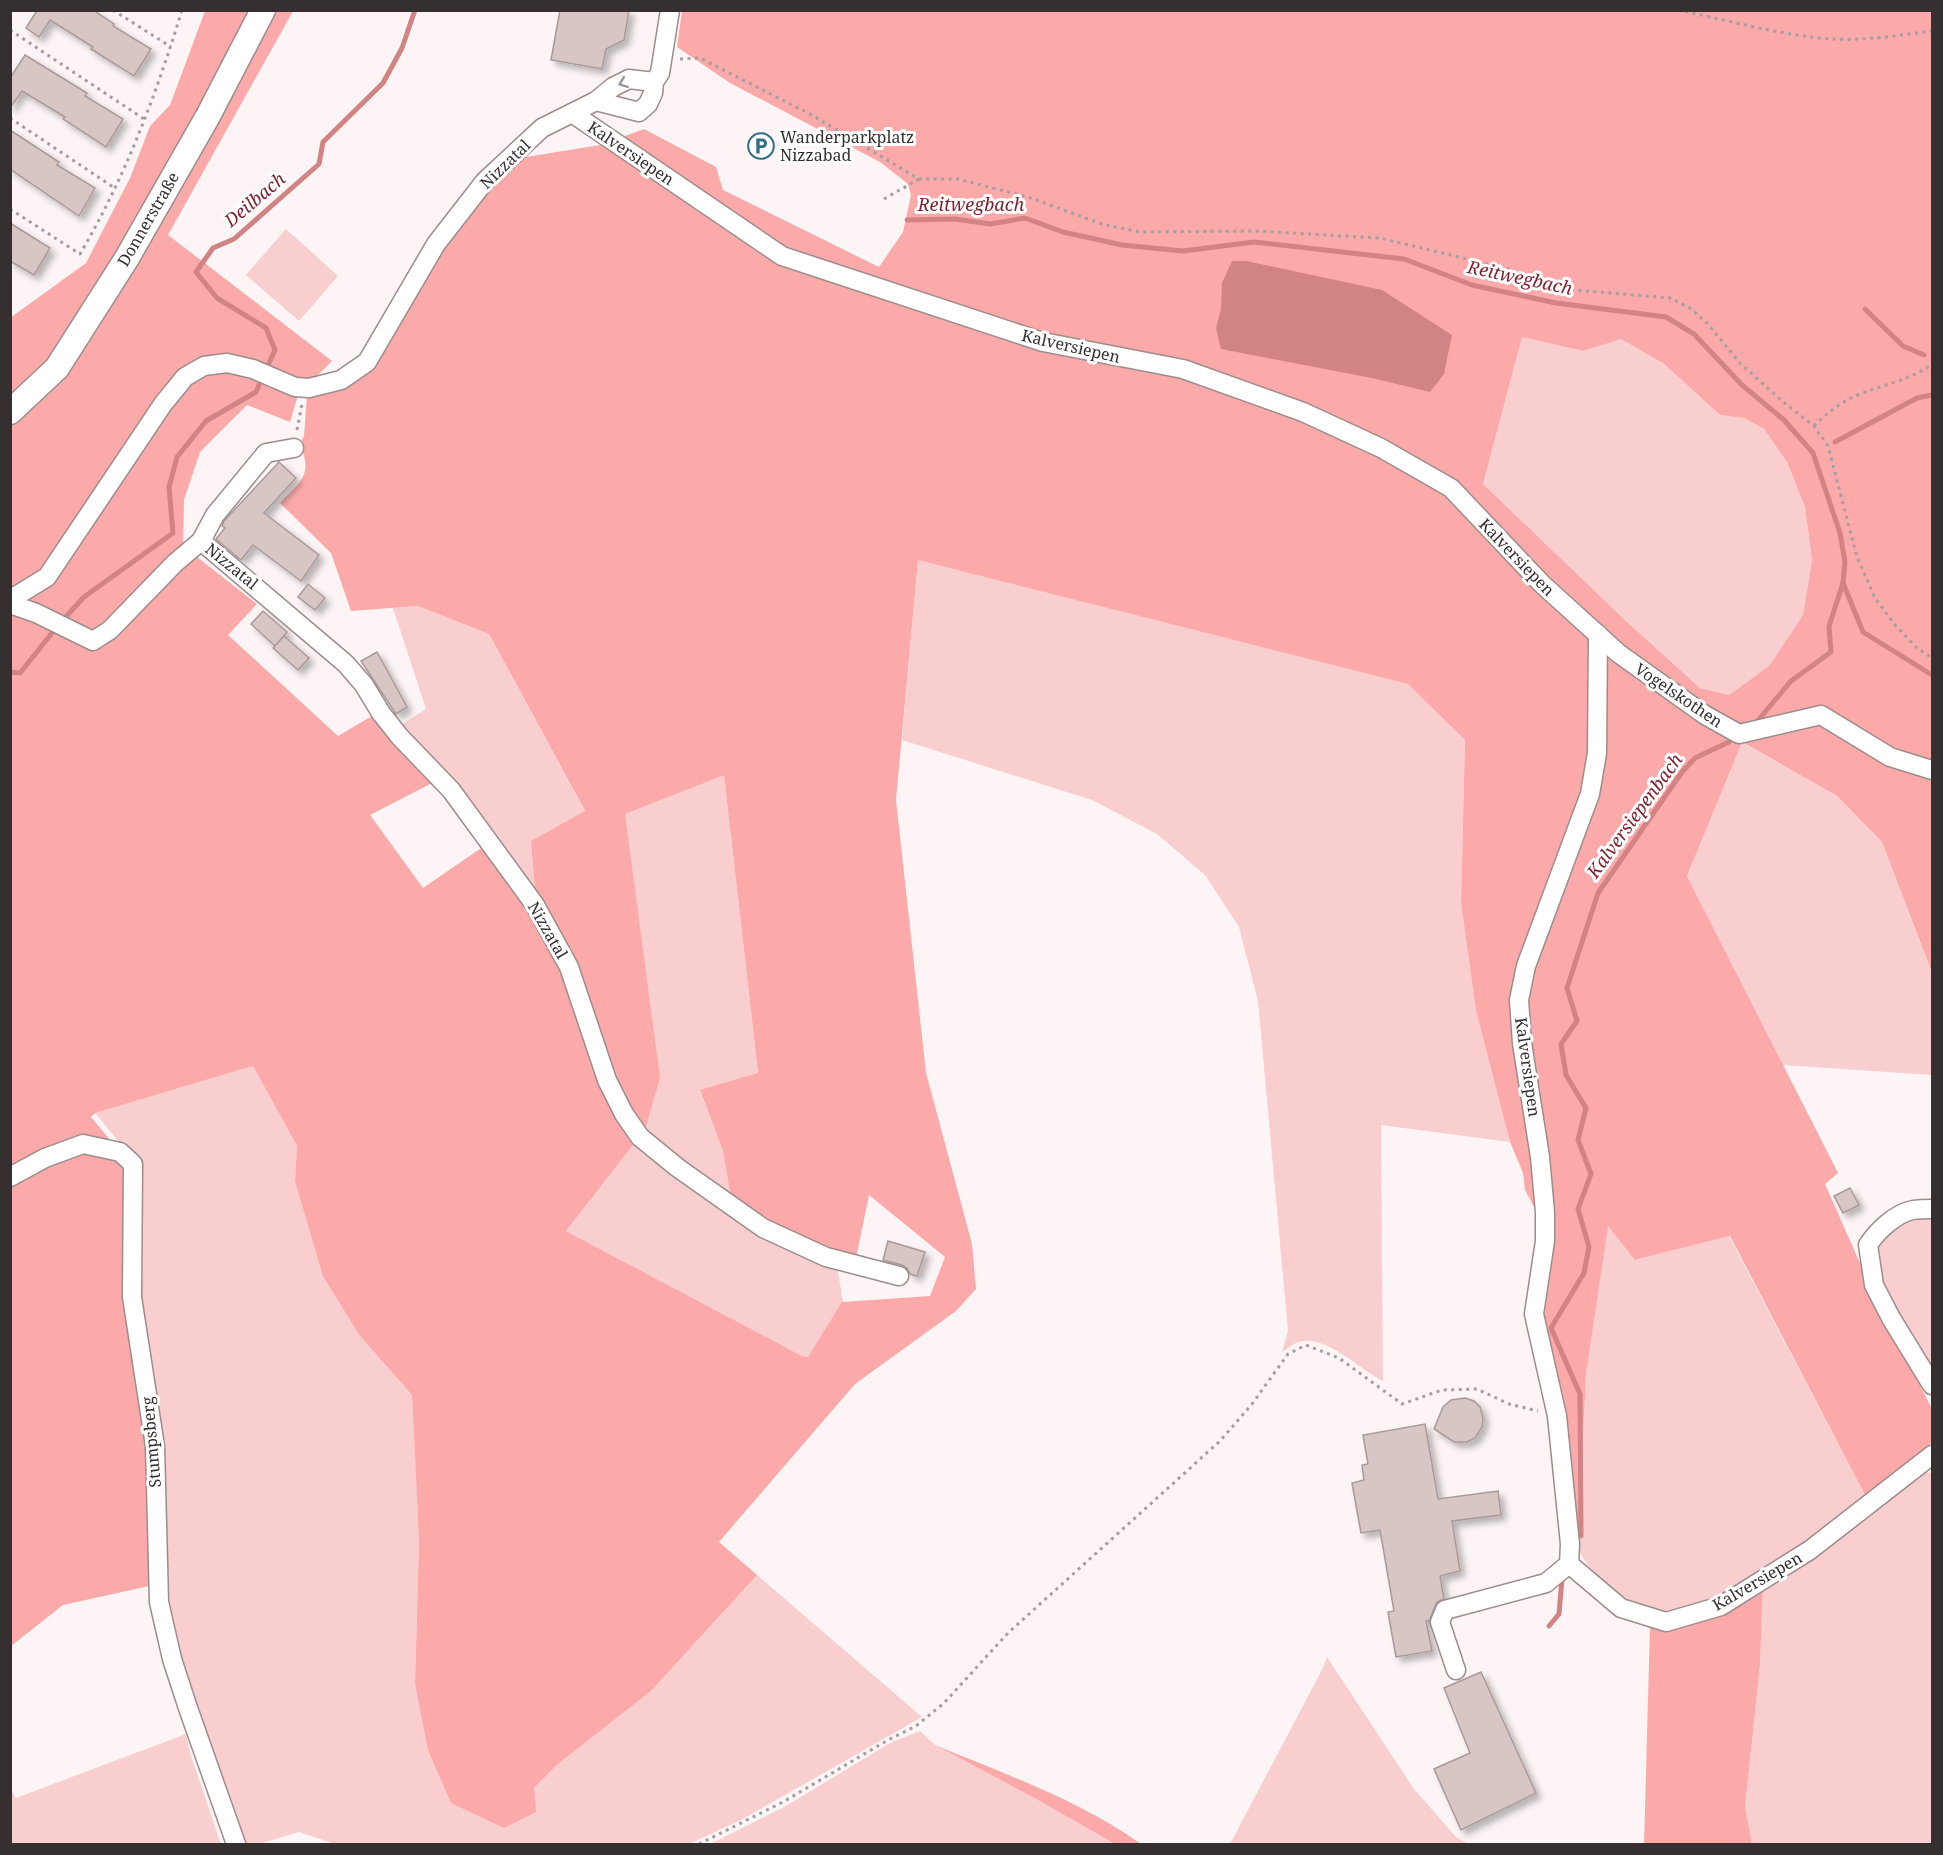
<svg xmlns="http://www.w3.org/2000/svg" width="1943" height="1855" viewBox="0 0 1943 1855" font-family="'Noto Serif',serif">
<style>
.green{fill:#f9cece}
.forest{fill:#fca9aa;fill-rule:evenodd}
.water{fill:#d28384}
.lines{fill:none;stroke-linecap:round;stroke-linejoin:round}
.stream{stroke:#d28384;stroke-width:5}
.building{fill:#d8c6c5;stroke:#a99;stroke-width:1.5;filter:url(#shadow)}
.minor-casing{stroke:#9d8c8c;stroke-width:21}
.major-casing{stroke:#9d8c8c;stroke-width:27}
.path{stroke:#a59e9e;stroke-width:3;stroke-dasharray:3 4.5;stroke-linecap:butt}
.minor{stroke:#fff;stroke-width:18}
.major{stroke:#fff;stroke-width:24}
.oneway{stroke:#9a9797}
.labels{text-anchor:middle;stroke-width:6;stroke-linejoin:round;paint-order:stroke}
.poi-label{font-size:16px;fill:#362f2f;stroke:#fff;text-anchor:start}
.street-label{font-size:16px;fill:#362f2f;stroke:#fff}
.water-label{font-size:18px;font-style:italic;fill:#7e1f2b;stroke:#fff}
</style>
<defs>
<filter id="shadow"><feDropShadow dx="5" dy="5" stdDeviation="3" flood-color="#0004"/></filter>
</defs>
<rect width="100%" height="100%" fill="#fdf5f5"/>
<g class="green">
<polygon points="286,229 338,276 299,321 246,275"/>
<polygon points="1522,337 1583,351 1621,339 1664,364 1720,415 1744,418 1764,429 1787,462 1805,507 1812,560 1803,615 1769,666 1729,695 1700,688 1625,620 1483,484"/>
<path d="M918 559 1409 684 1465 740 1461 903 1476 1011 1510 1142 1381 1125 1383 1381C1361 1370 1328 1337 1303 1341 1295 1342 1288 1348 1282 1352L1288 1331 1258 1001 1239 927 1205 875 1157 834 1092 800 902 740Z"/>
<polygon points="418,606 489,634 585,812 531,841 536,904 396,728 426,709 393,608"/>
<polygon points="1741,742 1837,796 1882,842 1932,974 1932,1075 1783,1065 1687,876"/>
<polygon points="724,774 758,1074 700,1091 723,1151 732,1205 645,1139 625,814"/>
<polygon points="253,1066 297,1146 295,1181 360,1336 412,1395 419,1542 415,1683 534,1788 558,1764 651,1691 757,1575 922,1717 741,1820 689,1844 335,1844 299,1832 259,1844 230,1844 172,1657 135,1297 136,1162 95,1113"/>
<polygon points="637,1140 837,1265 843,1303 808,1357 802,1356 566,1231"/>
<polygon points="1932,1214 1932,1380 1879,1285 1875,1246 1900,1221"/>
<polygon points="1607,1225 1636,1260 1729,1236 1866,1497 1807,1545 1716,1601 1686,1611 1660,1613 1622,1600 1594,1575 1580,1553 1571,1529 1579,1532 1586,1374"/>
<polygon points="1922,1471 1932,1473 1932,1844 1752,1844 1745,1807 1760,1665 1763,1587"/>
<polygon points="1327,1657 1414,1789 1456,1837 1468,1844 1230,1844 1323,1668"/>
<polygon points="920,1731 935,1745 1036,1799 1115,1844 710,1844 786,1806 890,1743"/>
<polygon points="186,1734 190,1753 221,1844 11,1844 11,1790 16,1798"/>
</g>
<g class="forest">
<path d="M205 11H293L168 235 332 361 298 395 290 422 247 405 200 452 184 500 183 546 257 604 228 635 338 736 377 713 436 781 370 815 423 888 487 844 533 907 637 1140 566 1231 802 1356 808 1357 842 1302 930 1296 945 1257 869 1195 855 1263 732 1205 723 1151 700 1090 758 1073 724 775 625 814 660 1078 643 1136 627 1114 536 904 531 841 585 811 489 634 418 606 351 611 331 553 280 503C301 481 313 476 300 444L304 436 307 394 343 384 444 241 493 183 520 158 600 145 644 129 716 167 723 190 879 267 903 232 911 195 908 184 880 162 730 83 677 47 682 11H1932V973L1882 842 1837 796 1742 742 1687 876 1838 1173 1825 1184 1870 1286 1932 1409V1441L1926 1449 1866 1497 1730 1236 1635 1260 1608 1226 1586 1374 1579 1531 1570 1528 1537 1314 1539 1216 1525 1190 1523 1173 1510 1142 1476 1011 1461 903 1465 740 1408 684 918 560 896 800 926 1073 972 1244 976 1289 956 1311 855 1384 719 1542 757 1575 651 1691 558 1764 534 1788 536 1812 504 1828 451 1803 428 1750 415 1683 419 1542 412 1395 360 1336 323 1276 295 1181 297 1146 253 1066 95 1113 91 1117 130 1164 149 1444V1586L63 1605 11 1646 10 318 86 263 130 178 150 126 170 105ZM1522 337 1583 351 1621 339 1664 364 1720 415 1744 418 1764 429 1787 462 1805 507 1812 560 1803 615 1769 666 1729 695 1700 688 1625 620 1483 484Z"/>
<polygon points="1763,1587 1760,1665 1745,1807 1752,1844 1644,1844 1650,1627 1671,1630 1725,1610"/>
<path d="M935 1745C1005 1774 1079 1800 1141 1844H1115L1036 1799Z"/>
</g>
<polygon class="water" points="1232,261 1246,261 1382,290 1452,335 1444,374 1430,392 1372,378 1221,349 1216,328 1221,309 1222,283"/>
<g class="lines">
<g class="stream">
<polyline points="907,220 955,219 990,224 1025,218 1063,232 1122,245 1183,251 1254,242 1404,259 1472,285 1556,303 1666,317 1694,334 1742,385 1784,420 1813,453 1840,533 1845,562 1843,583 1863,632 1932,675"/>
<polyline points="1865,309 1903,346 1924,355"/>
<polyline points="1835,442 1917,398 1932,395"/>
<polyline points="62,621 84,597 173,533 169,487 177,457 206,421 256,392 275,350 266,328 217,298 196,272 213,248 234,239 319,164 323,142 383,83 402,48 415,10"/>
<polyline points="10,672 20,673 56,628"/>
<polyline points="1755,724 1791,681 1831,652 1829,626 1843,583"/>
<polyline points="1581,1536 1580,1394 1551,1328 1584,1273 1589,1247 1578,1209 1591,1174 1578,1140 1586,1108 1566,1075 1561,1044 1577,1021 1567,988 1598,893 1682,772 1695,758 1729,742"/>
<polyline points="1549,1626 1559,1614 1562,1579"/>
</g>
</g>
<g class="building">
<polygon points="34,10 93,10 114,24 113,26 151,49 134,76 91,49 93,47 50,20 39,37 26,28 36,12"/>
<polygon points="560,10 629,10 624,40 606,49 602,69 551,60"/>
<polygon points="25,55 87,93 85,96 123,119 106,147 63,119 65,117 22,91 10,108 10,78"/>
<polygon points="10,130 59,162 57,165 95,188 79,216 10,169"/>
<polygon points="10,223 50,248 34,275 10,261"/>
<polygon points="279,462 296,478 264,513 319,555 301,581 253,545 241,560 216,539 225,528 222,526 224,521"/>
<polygon points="308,584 325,598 315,610 298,597"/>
<polygon points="263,611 287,632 275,646 251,624"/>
<polygon points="284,636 309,658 298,670 273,648"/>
<polygon points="377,652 407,707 396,714 361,661"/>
<polygon points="1850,1188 1859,1205 1843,1213 1834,1196"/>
<polygon points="888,1241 925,1252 917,1276 910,1274 907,1268 902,1265 883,1260"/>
<polygon points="1465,1398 1474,1401 1480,1407 1483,1418 1482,1427 1475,1438 1467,1442 1454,1442 1434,1429 1443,1407 1451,1400"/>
<polygon points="1425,1424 1438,1499 1498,1491 1501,1515 1452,1521 1460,1571 1440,1576 1444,1599 1437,1602 1429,1621 1426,1621 1432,1651 1396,1657 1388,1612 1394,1611 1380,1530 1361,1533 1352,1483 1364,1480 1362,1465 1368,1464 1363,1435"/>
<polygon points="1481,1672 1536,1793 1461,1830 1434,1769 1470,1753 1444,1688"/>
</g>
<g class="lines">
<g class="minor-casing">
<g id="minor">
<polyline points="596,101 639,112 648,104 653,93 654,82 660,73 670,10"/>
<polyline points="572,113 782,256 1043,342 1183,369 1303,412 1381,448 1451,488 1542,584 1618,653 1705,715 1739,734 1821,715 1890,757 1932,770"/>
<polyline points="294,448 266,453 215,515 201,541 346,664 364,685 381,713 400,737 451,790 535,905 569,967 607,1080 624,1114 640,1137 678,1168 763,1228 826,1257 899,1276"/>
<polyline points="10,597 16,596 47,577 163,404 185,377 204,366 227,363 253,369 295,387 309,388 341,380 367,362 436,244 485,181 542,128 596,101 613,87 629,79 654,82"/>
<polyline points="10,604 36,613 93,641 110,630 175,563 201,541"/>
<polyline points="10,1177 45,1158 83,1144 120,1152 133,1164 132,1297 155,1446 159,1602 172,1659 188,1708 236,1844"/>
<path d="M1932 1209C1926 1209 1919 1209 1913 1210 1896 1213 1877 1231 1868 1245L1874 1285 1891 1318 1932 1385"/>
<polyline points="1569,1564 1621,1608 1666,1622 1721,1606 1810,1550 1932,1455"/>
<polyline points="1456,1670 1440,1622 1445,1610 1546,1583 1569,1564 1570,1544 1557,1416 1534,1314 1545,1241 1545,1212 1540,1157 1522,1043 1519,1000 1526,966 1590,794 1597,753 1598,634"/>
</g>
</g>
<g class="major-casing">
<polyline id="major" points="10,412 57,368 127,258 208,116 263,10"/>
</g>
<g class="path">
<polyline points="113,10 171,47"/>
<path d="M1678 10C1727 20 1783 36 1832 39 1865 41 1899 35 1932 31"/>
<polyline points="10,30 144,119"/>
<polyline points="680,59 700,58 810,114 919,179 958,179 1028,197 1102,224 1140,232 1256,231 1380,238 1508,269 1545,283 1575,290 1670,298 1690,308 1707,323 1740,363 1782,401 1814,426 1828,446 1857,557 1875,598 1895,625 1917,648 1932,658"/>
<polyline points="10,118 116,189"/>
<polyline points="884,199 919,179"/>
<path d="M10 209 80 254C125 178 156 95 182 10"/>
<path d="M1814 426C1825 415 1837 405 1851 398 1878 385 1908 382 1932 364"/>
<polyline points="297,430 302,404"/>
<polyline points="699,1844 783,1802 888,1740 916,1726 944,1703 1008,1633 1220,1441 1252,1404 1288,1354 1306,1345 1339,1358 1402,1404 1442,1390 1477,1389 1509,1404 1538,1411"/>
</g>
<use href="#minor" class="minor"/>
<use href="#major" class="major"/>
</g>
<defs><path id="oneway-chevron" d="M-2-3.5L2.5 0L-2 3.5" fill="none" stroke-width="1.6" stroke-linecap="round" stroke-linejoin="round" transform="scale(1.5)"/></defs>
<use class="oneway" href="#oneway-chevron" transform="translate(623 83) rotate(159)"/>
<defs>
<g id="parking-ring" transform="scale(1.35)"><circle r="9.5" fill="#fff" stroke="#336d86" stroke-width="1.5"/><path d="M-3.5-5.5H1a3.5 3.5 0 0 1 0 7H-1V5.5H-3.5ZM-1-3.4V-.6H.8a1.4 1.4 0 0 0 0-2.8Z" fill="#336d86"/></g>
</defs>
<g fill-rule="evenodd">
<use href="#parking-ring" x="761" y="146"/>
</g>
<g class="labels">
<g class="poi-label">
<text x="780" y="143">Wanderparkplatz<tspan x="780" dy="18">Nizzabad</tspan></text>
</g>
<g class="street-label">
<text transform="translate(631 153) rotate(34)" y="6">Kalversiepen</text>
<text transform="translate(505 164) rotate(-44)" y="6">Nizzatal</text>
<text transform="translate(148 219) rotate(-60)" y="6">Donnerstraße</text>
<text transform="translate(1071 346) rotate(13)" y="6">Kalversiepen</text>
<text transform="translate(1517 557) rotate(46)" y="6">Kalversiepen</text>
<text transform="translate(232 566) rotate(39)" y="6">Nizzatal</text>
<text transform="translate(1679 695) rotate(34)" y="6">Vogelskothen</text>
<text transform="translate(548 930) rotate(60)" y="6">Nizzatal</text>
<text transform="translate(1528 1067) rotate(82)" y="6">Kalversiepen</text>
<text transform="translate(151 1442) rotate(-95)" y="6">Stumpsberg</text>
<text transform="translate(1757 1581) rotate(-30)" y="6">Kalversiepen</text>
</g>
<g class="water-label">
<text transform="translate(255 200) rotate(-40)" y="6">Deilbach</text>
<text x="971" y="211">Reitwegbach</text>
<text transform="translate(1520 278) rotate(12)" y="6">Reitwegbach</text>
<text transform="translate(1635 816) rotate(-54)" y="6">Kalversiepenbach</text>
</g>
</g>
<rect width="1943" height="1855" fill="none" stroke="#362f2f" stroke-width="24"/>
</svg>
